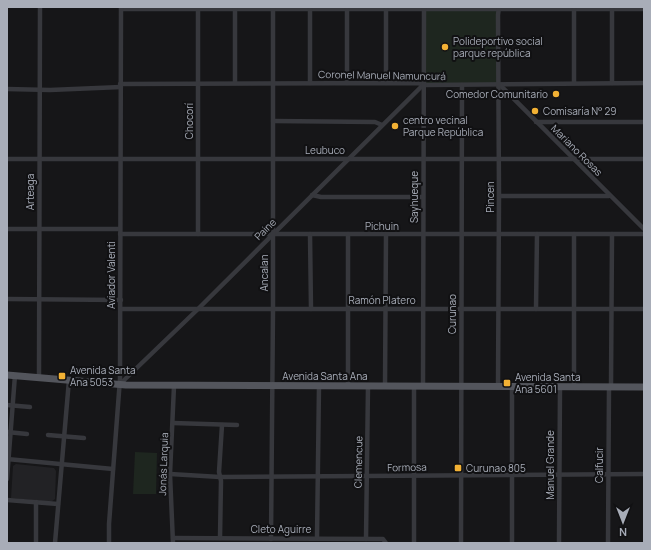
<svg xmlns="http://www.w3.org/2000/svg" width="651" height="550" viewBox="0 0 651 550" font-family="Manrope,sans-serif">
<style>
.built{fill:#222225}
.green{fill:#1e261f}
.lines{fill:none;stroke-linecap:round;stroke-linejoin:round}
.street{stroke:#37383d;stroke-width:4.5}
.primary{stroke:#53555c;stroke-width:7}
.poi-dot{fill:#f2b134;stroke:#111113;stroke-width:1.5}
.labels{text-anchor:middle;stroke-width:4;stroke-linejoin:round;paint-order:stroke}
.poi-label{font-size:10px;fill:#a8adb8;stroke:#111113;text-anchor:start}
.street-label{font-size:10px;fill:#a8adb8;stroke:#111113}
</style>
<rect width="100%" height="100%" fill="#161618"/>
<polygon class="built" points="16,464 54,468 56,471 55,499 51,502 11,498 13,466"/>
<g class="green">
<polygon points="424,9 499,9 499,84 423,85"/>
<polygon points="135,452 157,453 156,494 133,494"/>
</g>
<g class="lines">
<g class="street">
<polyline points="198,7 198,234"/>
<polyline points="121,9 644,9"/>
<polyline points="386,9 386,83"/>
<polyline points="574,9 574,83"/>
<polyline points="235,83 235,7"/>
<polyline points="310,83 310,9"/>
<polyline points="347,83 347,9"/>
<polyline points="612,83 612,9"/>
<polyline points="120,84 417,83 427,85 644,83"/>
<polyline points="499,84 644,229"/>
<polyline points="7,89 50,90 121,87"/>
<polyline points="273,121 375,122 382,125"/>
<polyline points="536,122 644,122"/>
<polyline points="7,159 644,159"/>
<polyline points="312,195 321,197 423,197"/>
<polyline points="499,196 609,196"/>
<polyline points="7,229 120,229"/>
<polyline points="120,234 644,234"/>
<polyline points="310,234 311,309"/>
<polyline points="348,234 348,386"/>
<polyline points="7,299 121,300"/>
<polyline points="121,309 644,309"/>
<polyline points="536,309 537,234"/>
<polyline points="39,377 40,7"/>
<polyline points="120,384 197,310 423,85"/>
<polyline points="385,386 386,235"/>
<polyline points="414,386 414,543"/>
<polyline points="423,386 424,7"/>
<polyline points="498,387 499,196 498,15 499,7"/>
<polyline points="574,387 574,234"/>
<polyline points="611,387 612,234"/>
<polyline points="7,405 30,407"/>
<polyline points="173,423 237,425"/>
<polyline points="7,432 27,434"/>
<polyline points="48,435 84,438"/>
<polyline points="7,459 113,469"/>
<polyline points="170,474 220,477 644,474"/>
<polyline points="7,479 15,375"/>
<polyline points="7,500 58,504"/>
<polyline points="36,502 36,543"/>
<polyline points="173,538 383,539 386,543"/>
<polyline points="220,538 221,481 219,472 222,425"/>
<polyline points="317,538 319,386"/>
<polyline points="271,539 273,310 273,7"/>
<polyline points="366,539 368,386"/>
<polyline points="55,543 69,380"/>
<polyline points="109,543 109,524 120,379 121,7"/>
<polyline points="173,543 170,474 174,386"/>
<polyline points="461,543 462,85"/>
<polyline points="512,543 512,387"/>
<polyline points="559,543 560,387"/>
<polyline points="608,543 609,387"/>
</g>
<polyline class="primary" points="7,375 126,385 644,387"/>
</g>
<g class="poi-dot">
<circle cx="445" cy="47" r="4"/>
<circle cx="556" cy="94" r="4"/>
<circle cx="535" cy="111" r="4"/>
<circle cx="395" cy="126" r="4"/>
<rect x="58" y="372" width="8" height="8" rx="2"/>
<rect x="503" y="379" width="8" height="8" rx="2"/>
<rect x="454" y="464" width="8" height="8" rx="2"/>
</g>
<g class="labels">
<g class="poi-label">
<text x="453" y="45">Polideportivo social<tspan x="453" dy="12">parque república</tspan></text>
<text x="548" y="98" text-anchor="end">Comedor Comunitario</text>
<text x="543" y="115">Comisaría N° 29</text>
<text x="403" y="124">centro vecinal<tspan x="403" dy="12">Parque República</tspan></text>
<text x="70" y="374">Avenida Santa<tspan x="70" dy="12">Ana 5053</tspan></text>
<text x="515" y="381">Avenida Santa<tspan x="515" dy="12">Ana 5601</tspan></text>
<text x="466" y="472">Curunao 805</text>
</g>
<g class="street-label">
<text transform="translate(382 75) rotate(1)" y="4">Coronel Manuel Namuncurá</text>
<text transform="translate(189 121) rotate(-90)" y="4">Chocorí</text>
<text x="325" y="154">Leubuco</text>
<text transform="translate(577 150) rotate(45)" y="4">Mariano Rosas</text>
<text transform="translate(30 192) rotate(-90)" y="4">Arteaga</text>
<text transform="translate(414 197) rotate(-90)" y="4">Sayhueque</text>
<text transform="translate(490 197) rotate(-90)" y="4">Pincen</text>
<text x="382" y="230">Pichuin</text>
<text transform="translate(265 229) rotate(-45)" y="4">Paine</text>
<text transform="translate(264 273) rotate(-90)" y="4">Ancalan</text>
<text transform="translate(111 275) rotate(-90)" y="4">Aviador Valenti</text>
<text x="382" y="304">Ramón Platero</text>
<text transform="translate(452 314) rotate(-90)" y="4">Curunao</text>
<text x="325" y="380">Avenida Santa Ana</text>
<text transform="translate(358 462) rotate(-89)" y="4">Clemencue</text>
<text transform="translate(163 464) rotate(-88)" y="4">Jonás Larquia</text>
<text transform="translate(550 465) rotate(-90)" y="4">Manuel Grande</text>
<text transform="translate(599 465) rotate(-90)" y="4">Calfucir</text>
<text transform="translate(407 467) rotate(-1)" y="4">Formosa</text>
<text x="281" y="533">Cleto Aguirre</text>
</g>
</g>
<rect width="651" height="550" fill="none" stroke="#a8adb8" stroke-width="16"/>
<g transform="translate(623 522) rotate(180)" stroke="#111113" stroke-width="3" paint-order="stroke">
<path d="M0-3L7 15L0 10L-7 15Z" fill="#a8adb8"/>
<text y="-6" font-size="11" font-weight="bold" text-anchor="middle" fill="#a8adb8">N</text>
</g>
</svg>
